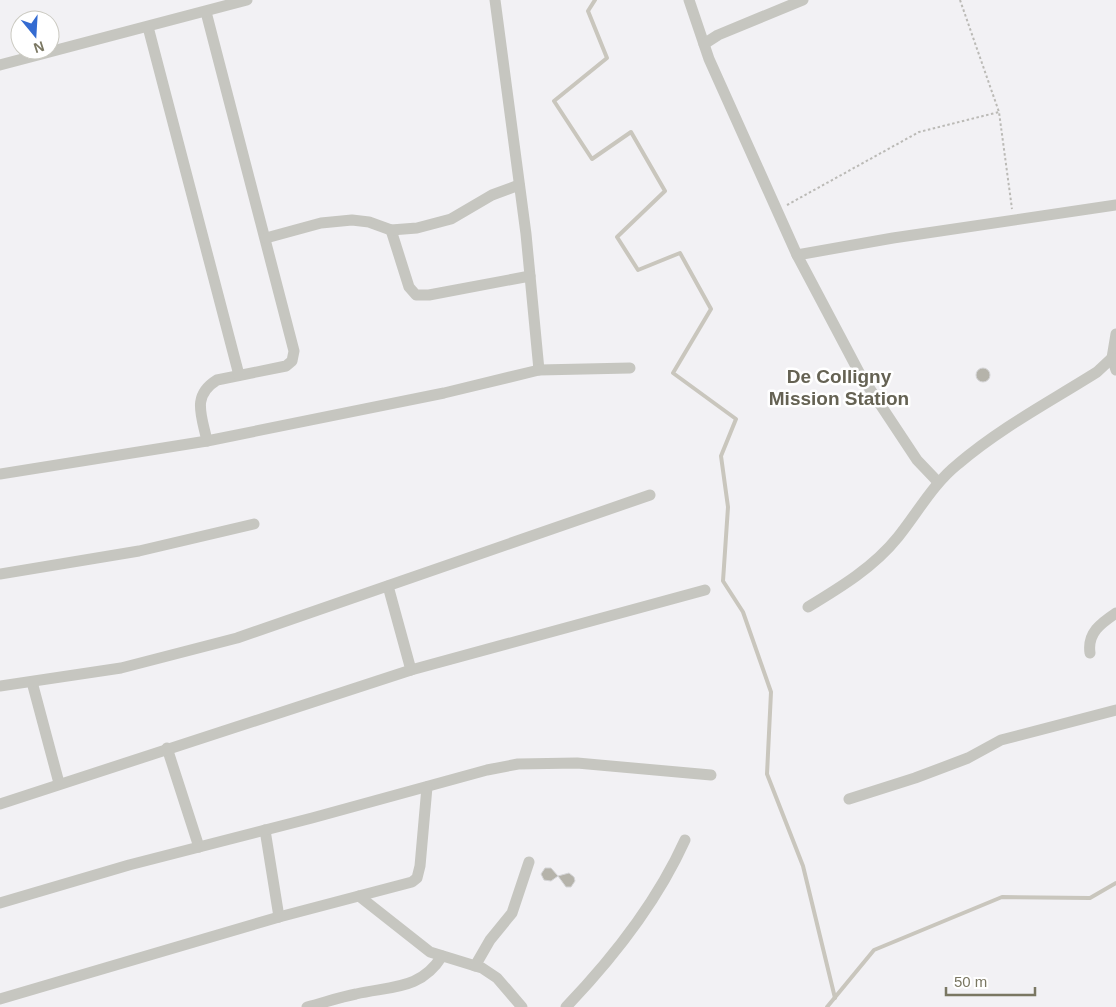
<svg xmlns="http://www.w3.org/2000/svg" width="1116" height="1007" viewBox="0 0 1116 1007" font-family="Helvetica,sans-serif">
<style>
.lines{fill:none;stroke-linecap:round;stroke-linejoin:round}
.stream{stroke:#c9c6bd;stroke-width:4}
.building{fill:#b5b3aa;stroke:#d4d4d6}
.path{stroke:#bbbab6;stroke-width:2;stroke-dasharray:2.5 2.5;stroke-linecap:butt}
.street{stroke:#c6c6c0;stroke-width:11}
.labels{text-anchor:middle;stroke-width:5;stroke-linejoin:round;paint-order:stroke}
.quarter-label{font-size:19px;font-weight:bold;fill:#656253;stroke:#fff}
</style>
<rect width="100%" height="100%" fill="#f2f1f4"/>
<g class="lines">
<g class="stream">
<polyline points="595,0 588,11 607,58 554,101 592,159 631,132 665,191 617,237 638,270 680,253 711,309 673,373 736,419 721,456 728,507 723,581 743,612 771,692 767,774 803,866 835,998"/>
<polyline points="827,1007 874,950 1002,897 1090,898 1116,883"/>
</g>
</g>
<g class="building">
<circle cx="983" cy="375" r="7"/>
<polygon points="545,868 551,868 558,876 551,881 544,880 541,874"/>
<polygon points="569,873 574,877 575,881 571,887 566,887 558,876"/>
</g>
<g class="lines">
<g class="path">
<polyline points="960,0 999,112 1012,209"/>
<polyline points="787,205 919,132 999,112"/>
</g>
<g class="street">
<polyline points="495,0 526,234 539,370"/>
<polyline points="689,0 709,59 797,255 860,374 917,460 938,482"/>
<path d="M206 12 294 351 292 361 286 366 217 380C191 396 202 416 207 441"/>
<polyline points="148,27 239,375"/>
<polyline points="704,44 718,35 803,0"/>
<polyline points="0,65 247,0"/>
<polyline points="391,230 409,287 416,295 429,295 530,276"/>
<polyline points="266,238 321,223 352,220 369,222 391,230 417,228 451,219 492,195 519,185"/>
<polyline points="797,255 893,238 1116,205"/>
<polyline points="1116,334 1112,358 1116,370"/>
<polyline points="0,474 207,441 444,393 539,370 630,368"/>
<polyline points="0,574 139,551 254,524"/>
<polyline points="388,586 411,670"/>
<path d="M808 607C841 587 874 567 898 537 918 512 933 484 958 464 1000 428 1051 401 1097 372L1112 358"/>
<path d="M1090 653C1087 633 1101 623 1116 613"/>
<polyline points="32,682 59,783"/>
<polyline points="0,686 121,668 237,638 650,495"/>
<polyline points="167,748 199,847"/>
<polyline points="849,799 915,778 968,758 1001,740 1116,710"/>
<polyline points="0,804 411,670 705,590"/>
<polyline points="265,830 279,917"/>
<polyline points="359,896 430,952 482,968 497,978 522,1007"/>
<polyline points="0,903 129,865 312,818 487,770 518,764 577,763 711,775"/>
<polyline points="475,966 490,940 512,913 529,862"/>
<polyline points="0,999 279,917 412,882 417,878 420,866 427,787"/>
<path d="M307 1007C323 1003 340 997 356 994 391 986 421 990 442 956"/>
<path d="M566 1007C613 958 657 902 685 840"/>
</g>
</g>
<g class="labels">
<g class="quarter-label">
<text x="839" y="383">De Colligny<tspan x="839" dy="22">Mission Station</tspan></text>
</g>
</g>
<g transform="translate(35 35) rotate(162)"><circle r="24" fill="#ffffff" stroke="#cac9c0"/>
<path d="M0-4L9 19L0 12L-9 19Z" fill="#346bd1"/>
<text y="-8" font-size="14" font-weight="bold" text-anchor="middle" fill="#7a7762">N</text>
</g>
<path d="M946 987v8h89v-8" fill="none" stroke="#7a7762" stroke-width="2.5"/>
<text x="954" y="987" font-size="15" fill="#7a7762" stroke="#ffffff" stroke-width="4" paint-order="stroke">50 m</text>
</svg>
